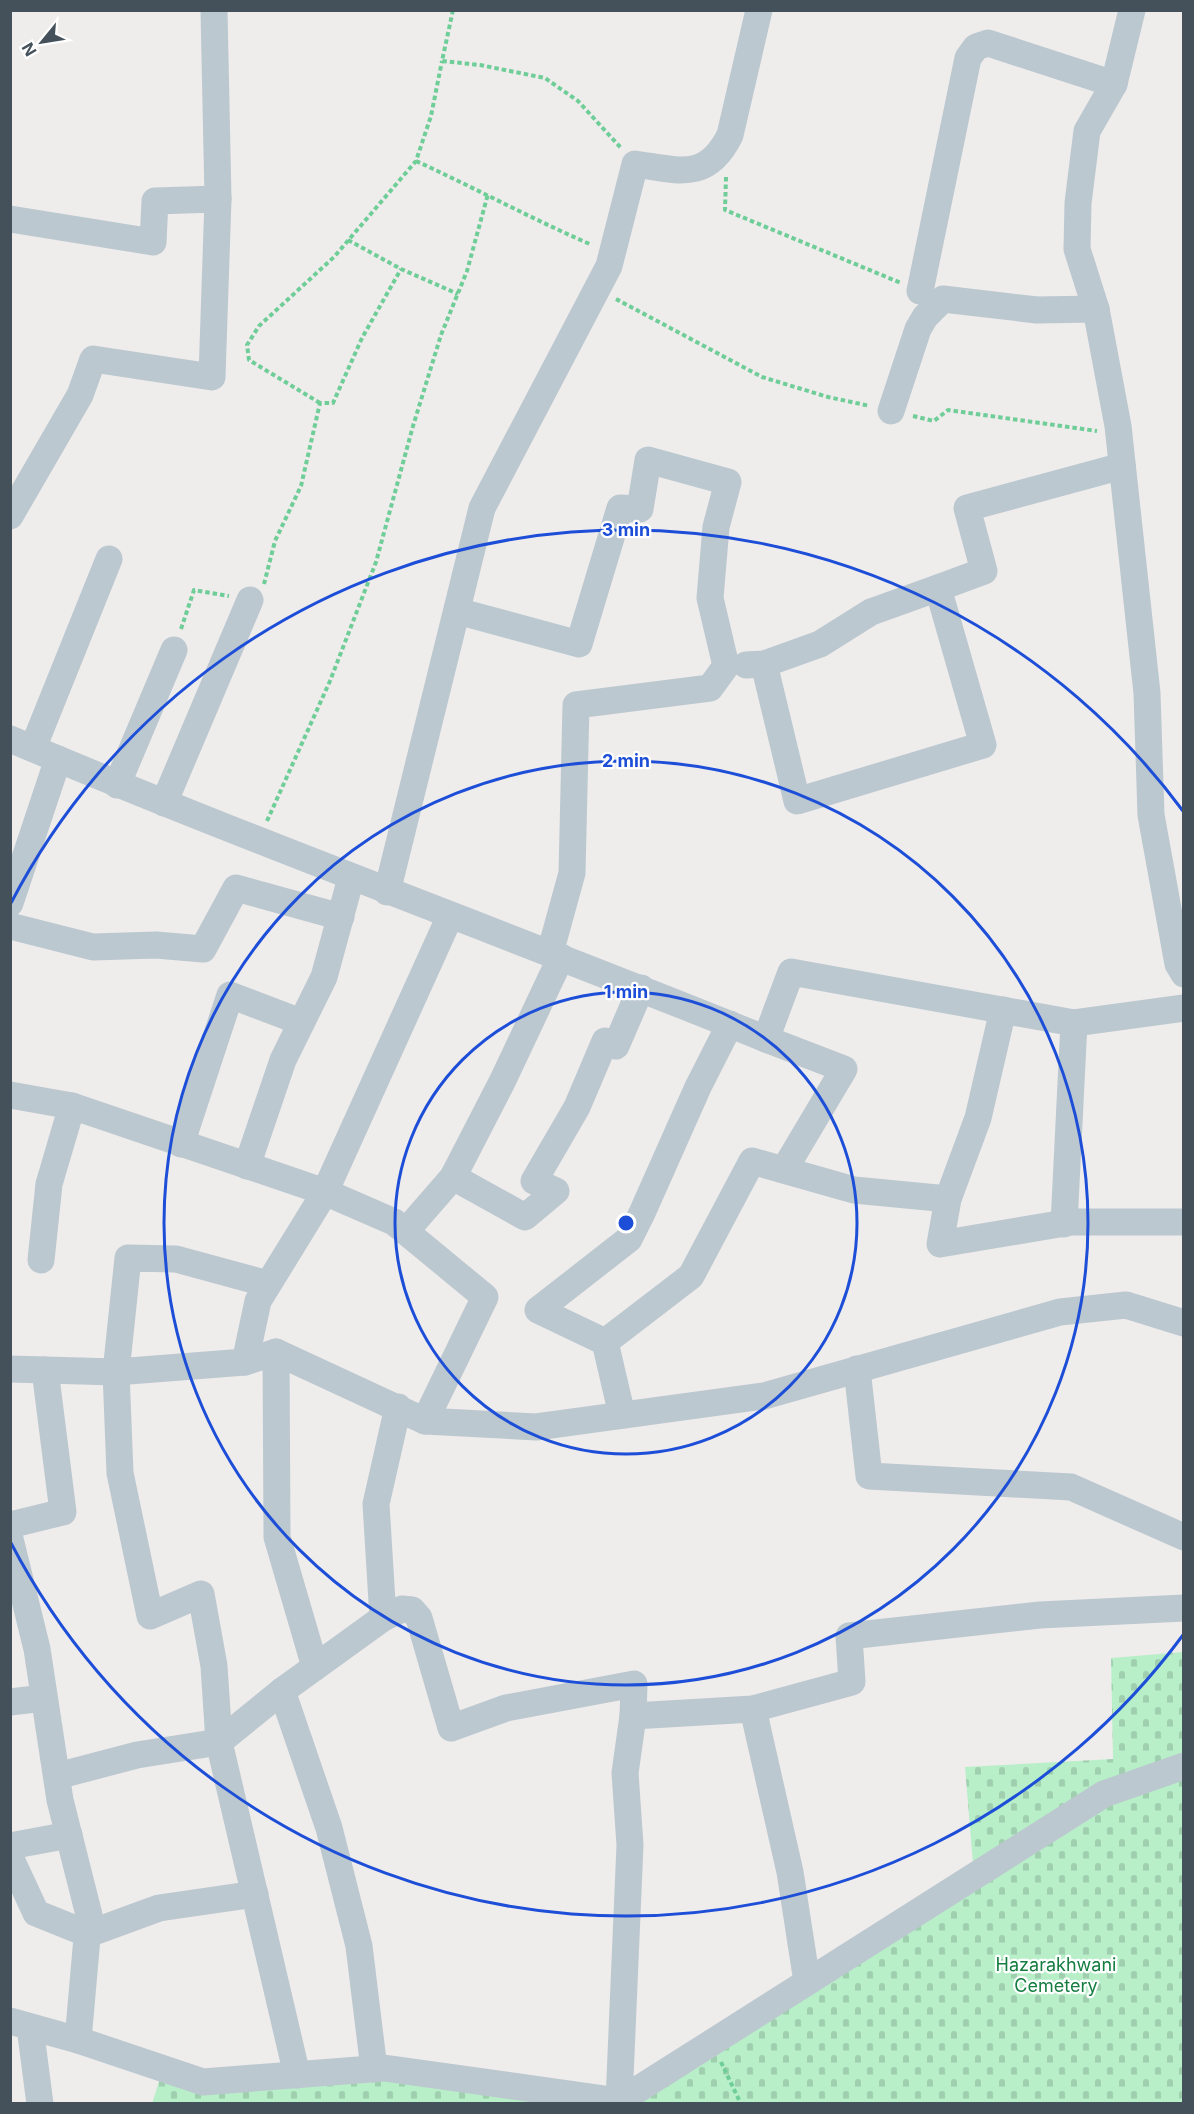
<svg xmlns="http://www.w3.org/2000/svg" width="1194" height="2114" viewBox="0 0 1194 2114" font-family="Inter,sans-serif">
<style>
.cemetery{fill:url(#cemetery-stones)}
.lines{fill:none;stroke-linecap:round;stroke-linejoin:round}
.path{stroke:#6fce98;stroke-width:4;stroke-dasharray:4.5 3;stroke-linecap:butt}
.minor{stroke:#bcc8cf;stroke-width:27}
.ring{fill:none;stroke:#1d4ed8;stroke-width:3}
.labels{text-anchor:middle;stroke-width:4.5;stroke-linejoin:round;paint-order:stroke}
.park-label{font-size:18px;fill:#147d40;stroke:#fff}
.centre{fill:#1d4ed8;stroke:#fff;stroke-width:3}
.ring-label{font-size:18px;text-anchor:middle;font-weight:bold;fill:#1d4ed8;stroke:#fff;stroke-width:4.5;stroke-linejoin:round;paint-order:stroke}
</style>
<defs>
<pattern id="cemetery-stones" width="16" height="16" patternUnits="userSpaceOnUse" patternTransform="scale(1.5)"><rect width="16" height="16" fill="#b8efc9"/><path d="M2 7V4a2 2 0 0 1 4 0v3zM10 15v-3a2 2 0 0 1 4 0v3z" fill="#9fcfaf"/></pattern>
</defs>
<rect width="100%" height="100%" fill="#efecec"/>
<polygon class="cemetery" points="1183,1652 1183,2103 152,2104 163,2068 203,2082 384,2068 619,2101 974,1876 965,1767 1113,1759 1111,1658"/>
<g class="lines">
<g class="path">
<polyline points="453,10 442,61 480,65 545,78 578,101 621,148"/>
<path d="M416 161C475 188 532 219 592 245"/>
<polyline points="726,177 725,210 901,283"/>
<polyline points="348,240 401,269 458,294"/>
<polyline points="616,299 762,377 828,397 870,406"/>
<polyline points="320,403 249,360 247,345 259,326 334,257 416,161 431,116 442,61"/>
<polyline points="913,416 934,421 948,410 1097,431"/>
<polyline points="264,584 275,541 301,486 320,403 333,403 362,338 401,269"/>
<polyline points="181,629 194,590 229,596"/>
<polyline points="267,821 330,681 376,562 413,426 441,335 467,271 488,194"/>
<polyline points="721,2062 741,2104"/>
</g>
<g class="minor">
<polyline points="1132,10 1114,84 1087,131 1078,203 1077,249 1096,309 1118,426 1147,693 1151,815 1178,964 1184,974"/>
<polyline points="10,219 153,242 155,201 218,199"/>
<polyline points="920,291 968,58 976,47 988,43 1114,84"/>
<polyline points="891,411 918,329 925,317 943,299 1037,310 1096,309"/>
<polyline points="10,516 80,395 93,359 212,377 218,199 214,10"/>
<polyline points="457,611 579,644 620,508 640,509 648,460 728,482 716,527 710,598 726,666 710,688 576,705 572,873 550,953"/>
<polyline points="764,664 797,801 983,745 938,588 984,571 967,508 1122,466"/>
<polyline points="746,665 764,664 820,644 871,612 938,588"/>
<path d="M10 739C260 845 515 937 766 1039L791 972 1074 1023 1184 1008"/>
<polyline points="33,748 109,559"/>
<polyline points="117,785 174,650"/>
<polyline points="164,803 250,600"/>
<path d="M387 892 482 508 609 266 635 164C678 170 707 182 730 135L759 10"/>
<polyline points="10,903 58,759"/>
<polyline points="10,926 93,947 156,945 203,949 236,888 341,917"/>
<polyline points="1003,1010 978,1118 948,1199 940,1244 1071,1222 1184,1222"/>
<polyline points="766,1039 844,1069 784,1170"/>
<polyline points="10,1095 72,1106 325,1192 394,1222 485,1297 425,1421"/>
<polyline points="181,1144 230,995 301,1022"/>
<polyline points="247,1166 283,1060 324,977 351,878"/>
<polyline points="453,1177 525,1217 556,1191 534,1181 577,1107 605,1041 616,1046 641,988"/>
<polyline points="1064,1224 1074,1023"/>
<polyline points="406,1231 453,1177 502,1082 561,957"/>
<polyline points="41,1260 49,1184 72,1106"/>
<polyline points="268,1284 176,1259 128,1258 116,1372 120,1473 150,1616 201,1594 214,1666 219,1742 297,2075"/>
<polyline points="605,1342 691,1276 752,1161 854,1190 948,1199"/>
<polyline points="276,1352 277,1537 315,1667"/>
<polyline points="245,1362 258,1301 325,1192 450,916"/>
<polyline points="10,1369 116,1372 245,1362 276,1352 425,1421 536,1427 764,1396 1060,1312 1126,1305 1184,1323"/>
<polyline points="857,1369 869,1476 1071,1487 1184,1537"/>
<polyline points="622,1415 605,1342 538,1310 629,1239 642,1213 698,1087 730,1024"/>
<polyline points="10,1525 63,1512 45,1370"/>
<polyline points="10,1539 37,1649 60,1800 89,1915 78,2040"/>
<polyline points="383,1618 376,1504 398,1407"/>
<polyline points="282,1691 329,1828 359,1946 374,2069"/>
<polyline points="10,1702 44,1698"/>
<polyline points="753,1709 790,1872 807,1982"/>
<polyline points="633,1716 753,1709 852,1682 849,1636 1040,1615 1184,1608"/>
<polyline points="10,1846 69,1835"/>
<polyline points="10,1857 36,1913 88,1934 159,1908 255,1894"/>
<polyline points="10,2021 78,2040 203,2082 384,2068 619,2101 630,1845 625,1773 633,1716 634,1684 506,1708 451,1728 419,1618 412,1610 402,1609 383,1618 282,1691 219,1742 137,1755 57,1776"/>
<polyline points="30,2027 40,2104"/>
<polyline points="615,2104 1104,1794 1184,1766"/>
</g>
</g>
<g class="ring">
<circle cx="626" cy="1223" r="231"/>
<circle cx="626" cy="1223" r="462"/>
<path d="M1183 1635A693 693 0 0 1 11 1543M11 903A693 693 0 0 1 1183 811"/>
</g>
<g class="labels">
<g class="park-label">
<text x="1056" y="1971">Hazarakhwani<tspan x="1056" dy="21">Cemetery</tspan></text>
</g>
</g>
<circle cx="626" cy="1223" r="9" class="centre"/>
<g class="ring-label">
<text x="626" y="536">3 min</text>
<text x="626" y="767">2 min</text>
<text x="626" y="998">1 min</text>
</g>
<rect width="1194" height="2114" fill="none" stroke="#44515a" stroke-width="24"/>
<g transform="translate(42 42) rotate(240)" stroke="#ffffff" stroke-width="4.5" paint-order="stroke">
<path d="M0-4.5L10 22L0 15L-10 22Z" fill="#44515a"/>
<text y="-9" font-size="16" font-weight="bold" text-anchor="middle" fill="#44515a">N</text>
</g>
</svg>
